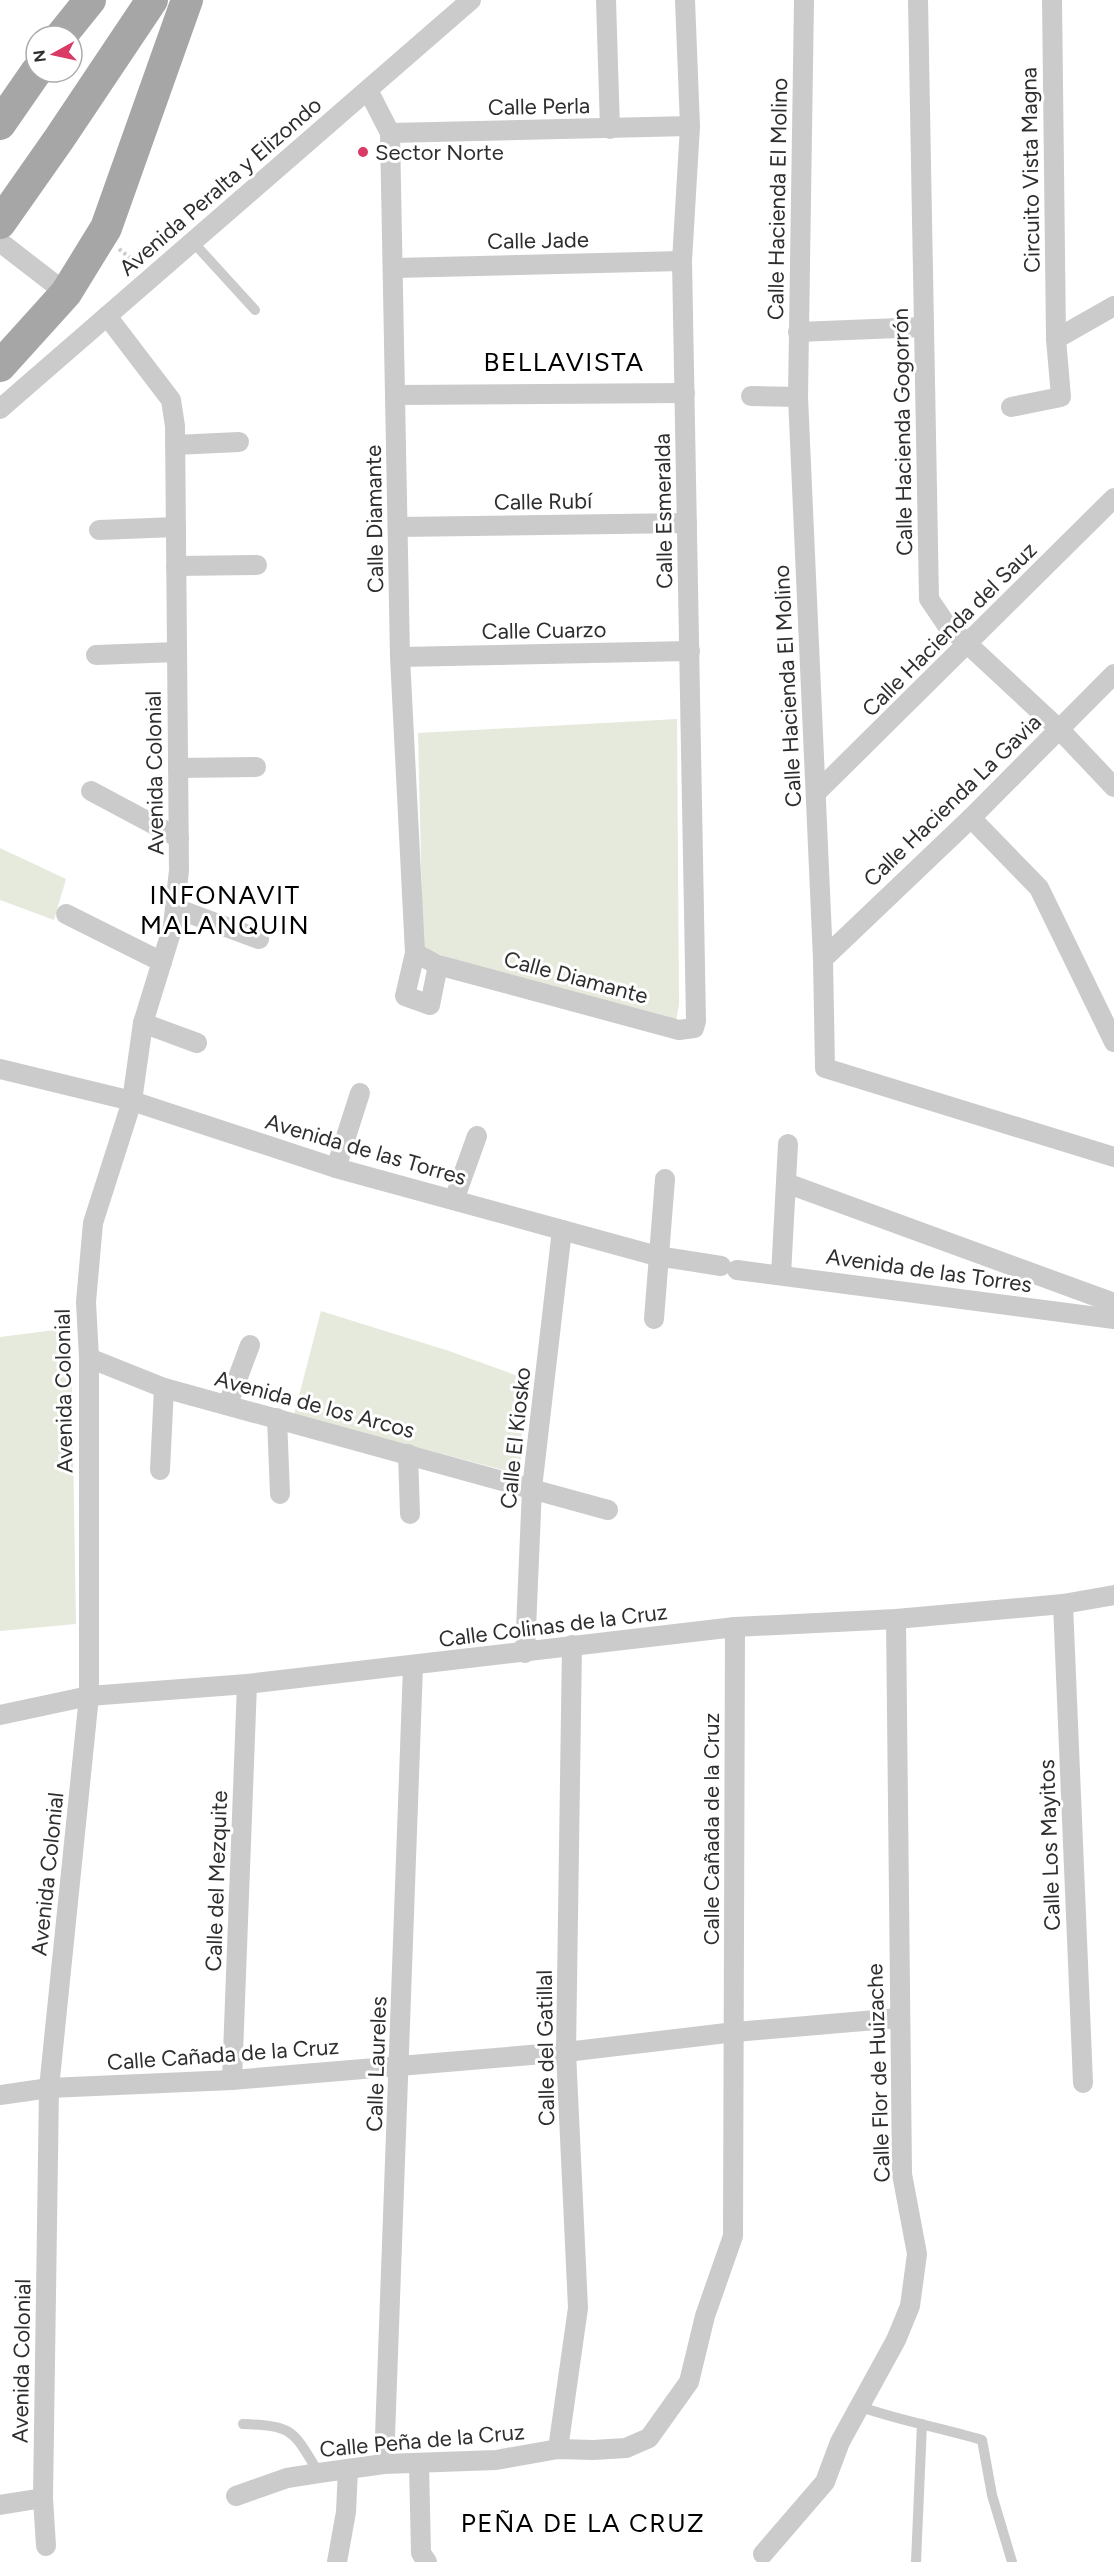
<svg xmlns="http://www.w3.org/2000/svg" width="1114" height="2562" viewBox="0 0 1114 2562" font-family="Figtree,sans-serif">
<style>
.green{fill:#e6eadc}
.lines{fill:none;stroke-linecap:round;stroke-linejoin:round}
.path{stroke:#cbcbcb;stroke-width:4;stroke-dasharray:3 3;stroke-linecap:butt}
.service{stroke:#cbcbcb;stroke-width:10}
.minor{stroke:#cbcbcb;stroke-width:20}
.primary{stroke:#a6a6a6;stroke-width:32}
.poi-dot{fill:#d93b65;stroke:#fff;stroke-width:2}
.labels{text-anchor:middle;stroke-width:6;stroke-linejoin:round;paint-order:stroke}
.street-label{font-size:22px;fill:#2e2e2e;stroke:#fff}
.poi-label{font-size:22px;fill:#2e2e2e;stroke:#fff;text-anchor:start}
.quarter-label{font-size:26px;letter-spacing:1.5px;fill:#000;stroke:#fff}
</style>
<rect width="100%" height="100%" fill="#fff"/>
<g class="green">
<polygon points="677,719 679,1005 676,1021 453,960 423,947 418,733"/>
<polygon points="0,848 66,879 54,920 0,900"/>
<polygon points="321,1311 449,1351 529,1380 522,1417 521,1459 511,1472 294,1415"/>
<polygon points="71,1328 76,1624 0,1631 0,1337"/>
</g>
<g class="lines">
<polyline class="path" points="119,249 139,265"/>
<g class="service">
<polyline points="193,242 255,310"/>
<path d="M861 2407C901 2421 942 2428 982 2440L992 2495 1012 2562"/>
<path d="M243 2424C295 2426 292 2430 319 2473"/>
<polyline points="916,2562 922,2424"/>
</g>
<g class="minor">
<polyline points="606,0 610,129"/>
<polyline points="804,0 798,397 823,959 825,1068 1114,1157"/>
<polyline points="918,0 929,599 946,624 1059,729 1114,787"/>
<polyline points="368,90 390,133 400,657 415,953 405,996 430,1005 438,965"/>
<polyline points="390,133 690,126"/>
<polyline points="0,242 66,293"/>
<polyline points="395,268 682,261"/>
<polyline points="798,332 924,327"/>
<polyline points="1056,339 1114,306"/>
<polyline points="397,395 685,393"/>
<polyline points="751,396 798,397"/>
<polyline points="1011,407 1061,397 1056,339 1052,0"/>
<polyline points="0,409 471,0"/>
<polyline points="175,445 239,442"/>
<polyline points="398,527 687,523"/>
<polyline points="99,530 176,527"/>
<polyline points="176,566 257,565"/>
<polyline points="96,655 177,652"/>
<polyline points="400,657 690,651"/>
<polyline points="178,768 256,767"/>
<polyline points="91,791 179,838"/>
<polyline points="816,793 1114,498"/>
<polyline points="971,818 1039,888 1114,1042"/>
<polyline points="175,908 259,939"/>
<polyline points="66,914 162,962"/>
<polyline points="415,953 438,965 679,1030 694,1028 696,1021 682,261 690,126 685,0"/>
<polyline points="823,959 971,818 1114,674"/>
<polyline points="143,1023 197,1043"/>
<polyline points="0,1069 132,1101 336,1168 562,1230 657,1256 721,1266"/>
<polyline points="336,1168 360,1093"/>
<polyline points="786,1183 1114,1303"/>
<polyline points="454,1200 477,1136"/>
<polyline points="737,1270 1114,1319"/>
<polyline points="781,1275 788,1144"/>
<polyline points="654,1319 665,1179"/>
<polyline points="89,1358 164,1388 608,1510"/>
<polyline points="228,1404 250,1345"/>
<polyline points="277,1418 280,1494"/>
<polyline points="408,1454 410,1514"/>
<polyline points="160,1470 164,1388"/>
<polyline points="1063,1604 1083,2083"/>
<polyline points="525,1653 532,1488 562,1230"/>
<polyline points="0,1715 89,1696 247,1684 735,1627 896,1619 1063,1604 1114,1595"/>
<polyline points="232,2080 247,1684"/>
<polyline points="0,2095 49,2088 232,2080 566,2052 735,2032 899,2018"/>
<polyline points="558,2449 578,2308 566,2052 572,1645"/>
<polyline points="384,2464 413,1666"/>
<polyline points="419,2464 421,2553 427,2562"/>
<polyline points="236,2496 287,2478 319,2473 384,2464 496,2460 558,2449 593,2450 626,2448 649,2438 689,2382 705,2316 733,2236 735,1627"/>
<polyline points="0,2505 43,2498"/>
<polyline points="46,2546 43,2498 49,2088 89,1696 89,1358 86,1302 93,1223 132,1101 143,1023 173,926 179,870 175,426 171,400 107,316"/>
<polyline points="763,2554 825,2482 840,2442 896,2340 910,2306 917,2254 902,2174 896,1619"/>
<polyline points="337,2562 346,2512 348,2469"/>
</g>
<g class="primary">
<polyline points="61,36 90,0"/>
<polyline points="0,124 36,72"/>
<polyline points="0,223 59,139 152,0"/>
<polyline points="0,366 66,293 106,228 187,0"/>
</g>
</g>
<circle class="poi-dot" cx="363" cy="152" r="6"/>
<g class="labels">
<g class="street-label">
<text transform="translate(539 106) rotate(-1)" y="8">Calle Perla</text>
<text transform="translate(1030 170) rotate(-91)" y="8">Circuito Vista Magna</text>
<text transform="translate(220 186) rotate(-41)" y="8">Avenida Peralta y Elizondo</text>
<text transform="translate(777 199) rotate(-89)" y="8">Calle Hacienda El Molino</text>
<text transform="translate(538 240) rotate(-1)" y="8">Calle Jade</text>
<text transform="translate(902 432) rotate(-91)" y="8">Calle Hacienda Gogorrón</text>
<text transform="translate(543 501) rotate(-1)" y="8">Calle Rubí</text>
<text transform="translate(663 511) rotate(-91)" y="8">Calle Esmeralda</text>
<text transform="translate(374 519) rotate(-91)" y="8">Calle Diamante</text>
<text transform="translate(949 629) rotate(-45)" y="8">Calle Hacienda del Sauz</text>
<text transform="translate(544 630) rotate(-1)" y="8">Calle Cuarzo</text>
<text transform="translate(787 686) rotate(-93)" y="8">Calle Hacienda El Molino</text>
<text transform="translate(154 773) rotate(-91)" y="8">Avenida Colonial</text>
<text transform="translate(952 800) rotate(-44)" y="8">Calle Hacienda La Gavia</text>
<text transform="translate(576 977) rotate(15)" y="8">Calle Diamante</text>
<text transform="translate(366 1149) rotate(16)" y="8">Avenida de las Torres</text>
<text transform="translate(929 1270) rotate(8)" y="8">Avenida de las Torres</text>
<text transform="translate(63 1391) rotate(-91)" y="8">Avenida Colonial</text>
<text transform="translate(315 1404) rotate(15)" y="8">Avenida de los Arcos</text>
<text transform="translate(515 1438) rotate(-84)" y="8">Calle El Kiosko</text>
<text transform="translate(553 1625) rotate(-7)" y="8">Calle Colinas de la Cruz</text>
<text transform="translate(711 1829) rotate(-90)" y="8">Calle Cañada de la Cruz</text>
<text transform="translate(1049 1845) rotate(-92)" y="8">Calle Los Mayitos</text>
<text transform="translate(47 1874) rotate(-84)" y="8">Avenida Colonial</text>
<text transform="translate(216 1881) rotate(-88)" y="8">Calle del Mezquite</text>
<text transform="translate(545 2048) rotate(-91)" y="8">Calle del Gatillal</text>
<text transform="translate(223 2054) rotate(-4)" y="8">Calle Cañada de la Cruz</text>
<text transform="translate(376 2064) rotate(-88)" y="8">Calle Laureles</text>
<text transform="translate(878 2073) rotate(-92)" y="8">Calle Flor de Huizache</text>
<text transform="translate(21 2361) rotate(-89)" y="8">Avenida Colonial</text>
<text transform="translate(422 2440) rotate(-5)" y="8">Calle Peña de la Cruz</text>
</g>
<g class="poi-label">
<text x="375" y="160">Sector Norte</text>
</g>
<g class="quarter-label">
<text x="564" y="371">BELLAVISTA</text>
<text x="225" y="904">INFONAVIT<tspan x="225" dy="30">MALANQUIN</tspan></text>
<text x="583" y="2532">PEÑA DE LA CRUZ</text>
</g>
</g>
<g transform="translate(54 54) rotate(262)"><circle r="28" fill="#ffffff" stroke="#ababab" stroke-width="1.5"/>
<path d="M0-4.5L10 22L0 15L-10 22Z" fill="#d93b65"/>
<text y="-9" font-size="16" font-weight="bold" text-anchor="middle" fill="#2e2e2e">N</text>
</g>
</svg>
